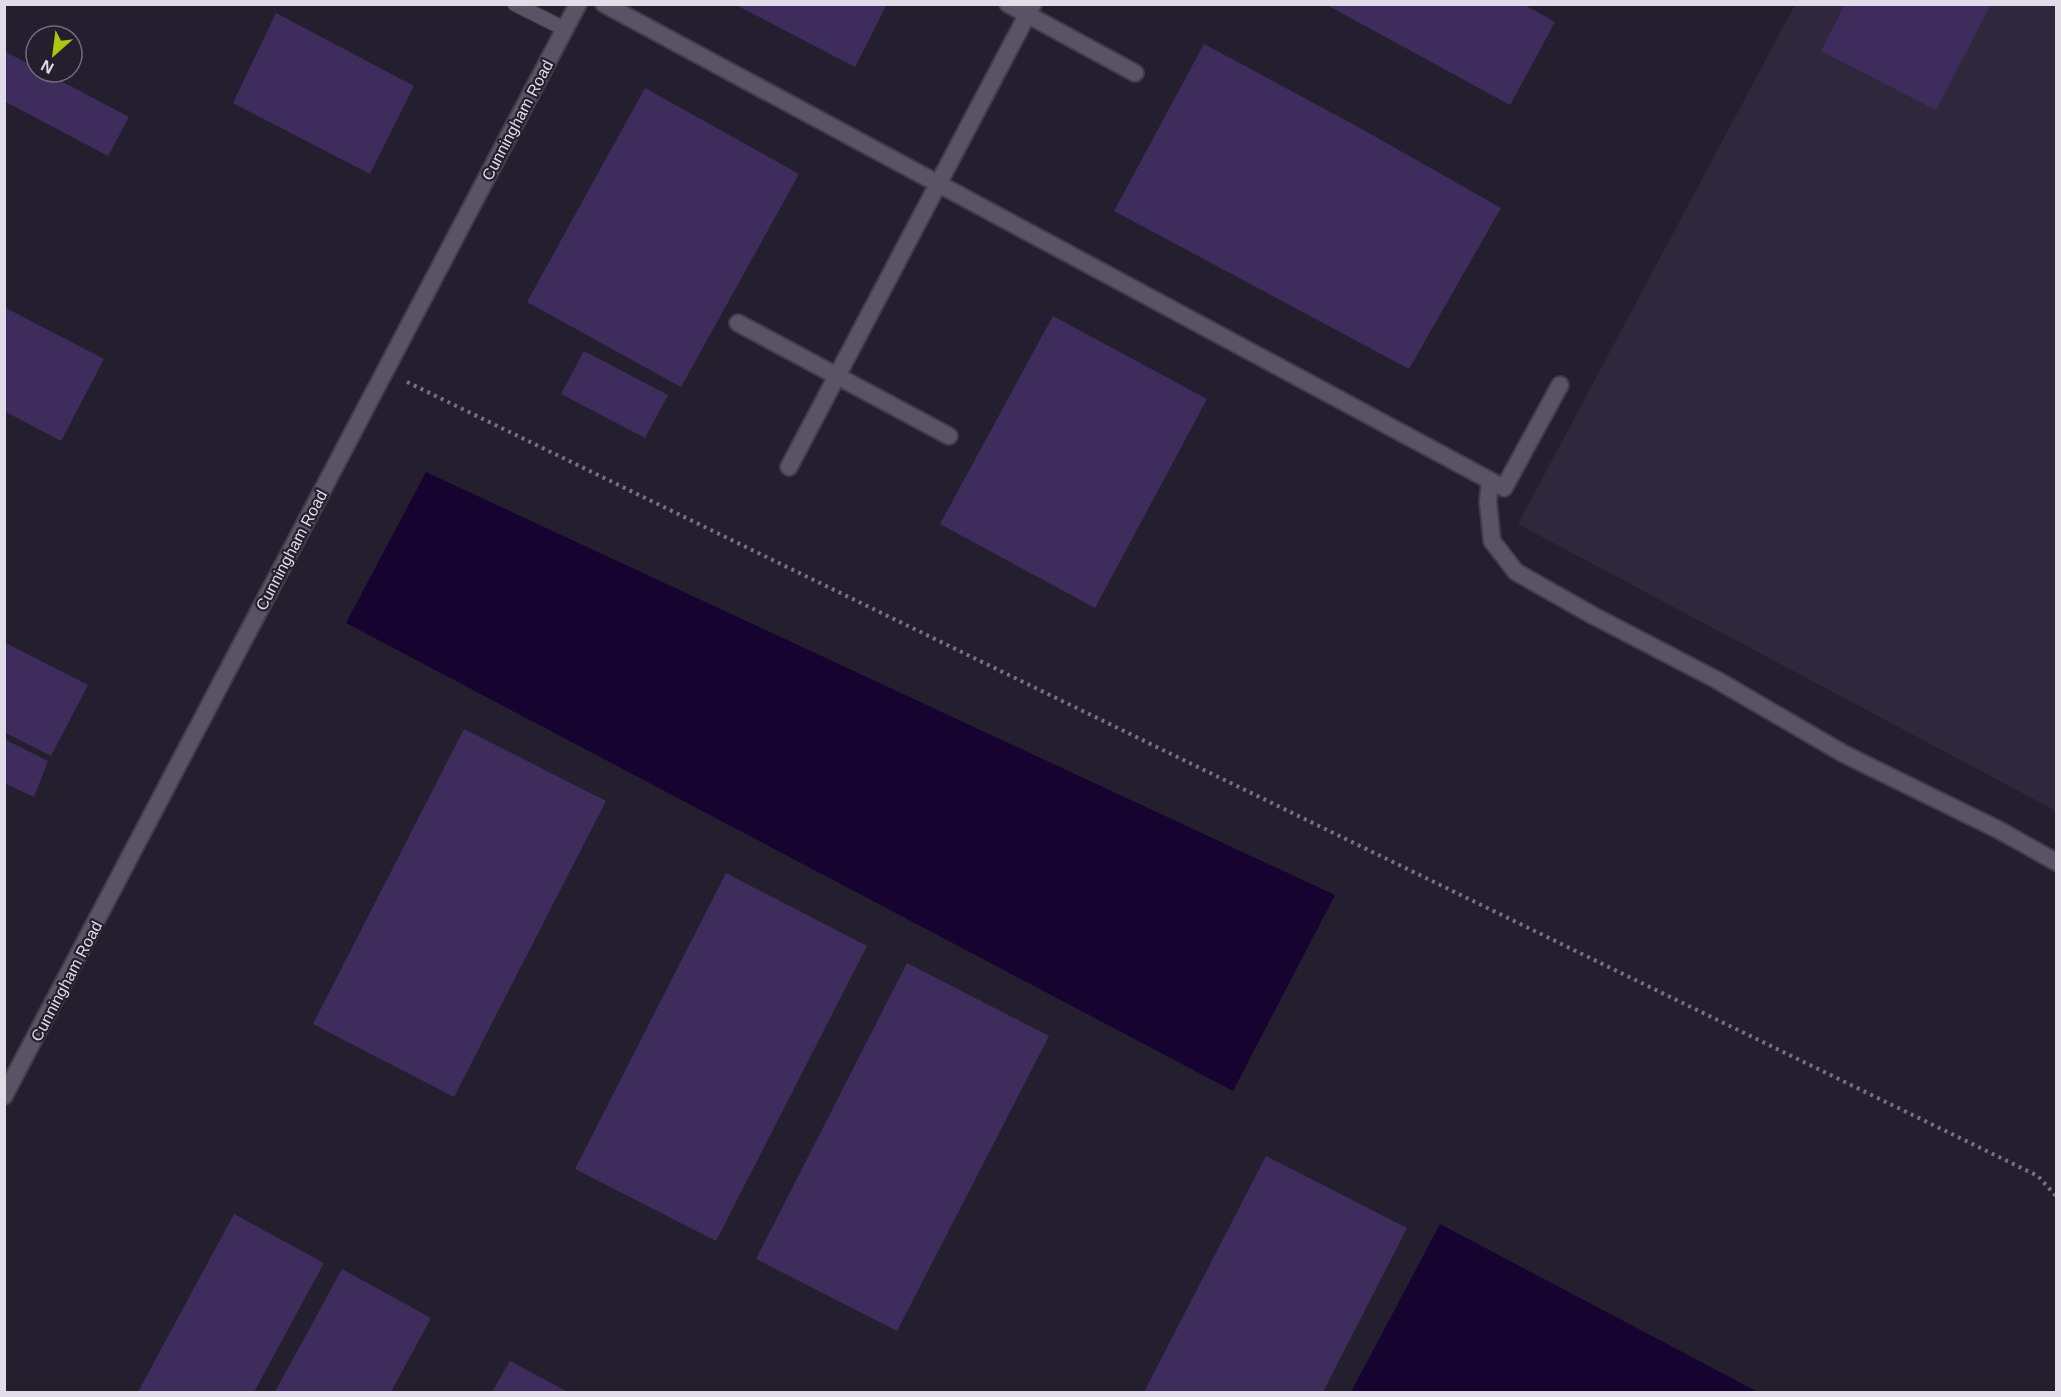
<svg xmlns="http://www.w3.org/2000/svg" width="2061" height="1397" viewBox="0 0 2061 1397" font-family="Helvetica,sans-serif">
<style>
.built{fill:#2f283d}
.water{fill:#170330}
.building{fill:#3e2c5d}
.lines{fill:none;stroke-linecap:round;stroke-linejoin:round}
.service-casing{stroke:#403c49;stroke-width:16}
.minor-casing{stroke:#403c49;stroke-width:20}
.tertiary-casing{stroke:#403c49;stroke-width:20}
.path{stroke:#767280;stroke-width:4;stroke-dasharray:3 4.5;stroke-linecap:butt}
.service{stroke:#585365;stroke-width:14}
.minor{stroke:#585365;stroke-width:16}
.tertiary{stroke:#585365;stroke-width:16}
.labels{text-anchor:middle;stroke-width:4.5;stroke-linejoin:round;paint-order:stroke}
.street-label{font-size:16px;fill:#e0dde8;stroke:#241f2f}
</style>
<rect width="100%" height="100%" fill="#241f2f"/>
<polygon class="built" points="1795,5 2056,5 2056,811 1518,524"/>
<g class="water">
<polygon points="426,472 1335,895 1233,1091 346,623"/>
<polygon points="1440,1224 1758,1392 1351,1392"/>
</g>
<g class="building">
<polygon points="734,4 887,4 855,67"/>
<polygon points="1325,4 1523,4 1555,22 1510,105"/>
<polygon points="1845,4 1991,4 1936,110 1821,51"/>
<polygon points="276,13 414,86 370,174 233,103"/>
<polygon points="1204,44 1360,128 1501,208 1409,369 1114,211"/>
<polygon points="4,51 36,68 36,72 44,72 129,117 108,156 4,101"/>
<polygon points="645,88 799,174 681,387 527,302"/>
<polygon points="4,307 104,359 61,441 4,411"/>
<polygon points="1053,316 1207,399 1095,608 940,524"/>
<polygon points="584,351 668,395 645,438 561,394"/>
<polygon points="4,642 88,685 51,756 4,732"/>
<polygon points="464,729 606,801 454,1097 313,1024"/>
<polygon points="4,739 48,761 34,797 4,783"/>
<polygon points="726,873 867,946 716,1241 575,1169"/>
<polygon points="907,963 1049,1036 897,1331 756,1259"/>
<polygon points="1266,1156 1407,1228 1323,1392 1144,1392"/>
<polygon points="234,1214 324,1263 254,1392 138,1392"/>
<polygon points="342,1269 431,1318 391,1392 275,1392"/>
<polygon points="510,1361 568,1392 492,1392"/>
</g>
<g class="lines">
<g class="service-casing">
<polyline id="service" points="515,4 565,29"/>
</g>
<g class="minor-casing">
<g id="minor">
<polyline points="604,4 1504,488 1560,385"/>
<polyline points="1008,4 1135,73"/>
<polyline points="738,323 949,436"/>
<polyline points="789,467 1033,4"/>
<polyline points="1490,481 1488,502 1492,541 1516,572 1594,616 1717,680 1844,754 1999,830 2056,862"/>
</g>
</g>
<g class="tertiary-casing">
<polyline id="tertiary" points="4,1096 578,4"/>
</g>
<polyline class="path" points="407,382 2038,1176 2056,1196"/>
<use href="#service" class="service"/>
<use href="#minor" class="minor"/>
<use href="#tertiary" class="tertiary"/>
</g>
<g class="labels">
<g class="street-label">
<text transform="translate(517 120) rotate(-62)" y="6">Cunningham Road</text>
<text transform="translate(291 550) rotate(-62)" y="6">Cunningham Road</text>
<text transform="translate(66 981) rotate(-62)" y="6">Cunningham Road</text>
</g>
</g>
<rect width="2061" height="1397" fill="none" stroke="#e0dde8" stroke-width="12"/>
<g transform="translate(54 54) rotate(208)"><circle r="28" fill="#241f2f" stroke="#6f6b79" stroke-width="1.5"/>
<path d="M0-4.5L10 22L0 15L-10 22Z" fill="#acc611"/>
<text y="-9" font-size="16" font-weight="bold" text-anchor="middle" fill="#e0dde8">N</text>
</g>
</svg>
